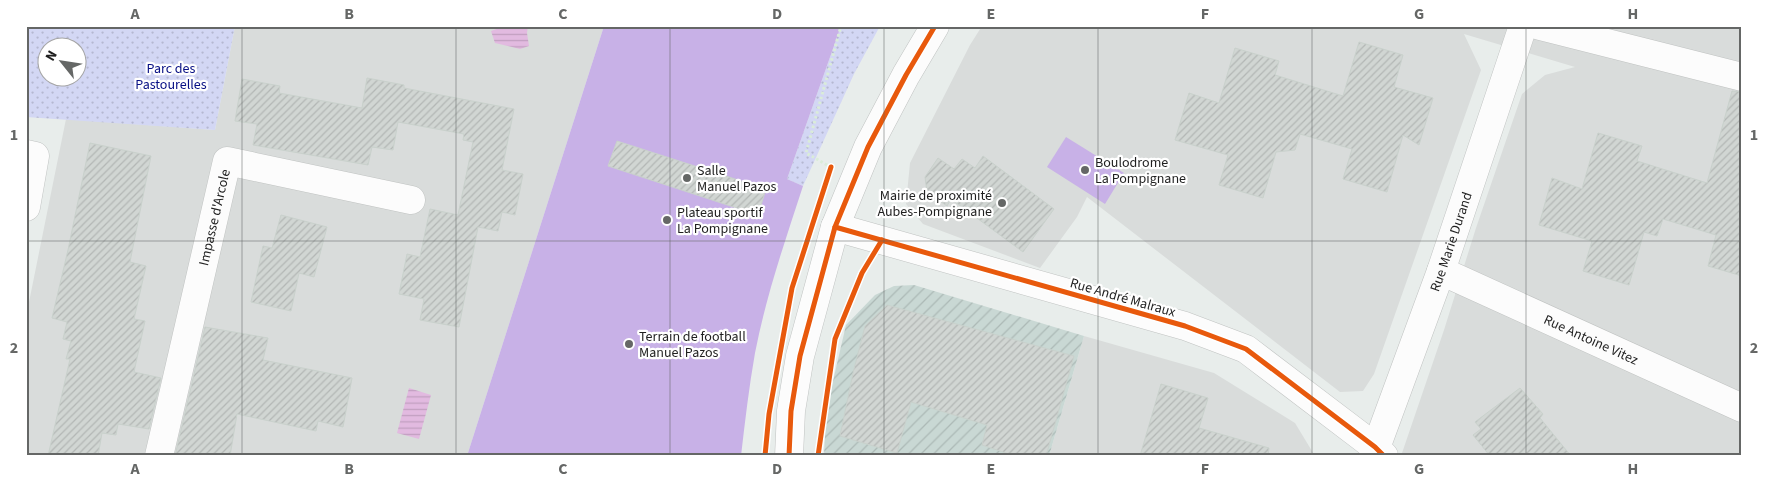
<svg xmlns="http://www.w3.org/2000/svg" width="1768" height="482" viewBox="0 0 1768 482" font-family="'Source Sans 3',sans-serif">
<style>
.residential{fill:#d9dcdb}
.construction{fill:url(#construction-furrows)}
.park{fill:url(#park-dots);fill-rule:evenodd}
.pitch{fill:#c8b1e7}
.water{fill:url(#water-rules)}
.building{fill:url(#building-hatch);stroke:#c9d1cc}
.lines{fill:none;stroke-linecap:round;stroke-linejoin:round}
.minor-casing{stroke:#c0c3c2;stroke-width:29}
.path{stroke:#daecd9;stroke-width:3;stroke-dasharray:2.5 2.5;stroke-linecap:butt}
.minor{stroke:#fcfcfc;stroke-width:28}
.cycleway-casing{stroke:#fff;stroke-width:8}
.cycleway{stroke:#e8590c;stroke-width:5}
.grid{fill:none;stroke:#656766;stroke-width:1;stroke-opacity:0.55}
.poi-dot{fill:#656766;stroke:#fff;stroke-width:2}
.labels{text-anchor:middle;stroke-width:4.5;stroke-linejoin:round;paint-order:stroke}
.park-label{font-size:14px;fill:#070f84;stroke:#fff}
.poi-label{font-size:14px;fill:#1f1f1f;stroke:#fff;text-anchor:start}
.street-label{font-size:14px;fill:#1f1f1f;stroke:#fff}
.neatline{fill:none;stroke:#656766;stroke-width:2}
.grid-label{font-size:16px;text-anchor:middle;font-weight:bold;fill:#656766}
</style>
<defs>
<pattern id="construction-furrows" width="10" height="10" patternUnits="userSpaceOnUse" patternTransform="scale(1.25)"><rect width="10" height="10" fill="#c9d8d4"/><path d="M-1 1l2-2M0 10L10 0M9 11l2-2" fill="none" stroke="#acb9b6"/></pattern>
<pattern id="park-dots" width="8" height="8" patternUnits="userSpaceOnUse" patternTransform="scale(1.25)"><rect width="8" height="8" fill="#d3d7f4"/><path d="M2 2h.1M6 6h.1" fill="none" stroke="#b5b8d1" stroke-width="1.8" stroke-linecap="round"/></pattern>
<pattern id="water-rules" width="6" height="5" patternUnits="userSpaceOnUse" patternTransform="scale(1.25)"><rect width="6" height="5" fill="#e2bae0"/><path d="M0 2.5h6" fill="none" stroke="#c19fc0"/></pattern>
<pattern id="building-hatch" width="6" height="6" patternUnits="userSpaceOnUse" patternTransform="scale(1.25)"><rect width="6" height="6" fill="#d1d6d3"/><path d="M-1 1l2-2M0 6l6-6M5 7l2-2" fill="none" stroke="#b3b7b5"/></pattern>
</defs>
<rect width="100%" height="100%" fill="#e8edeb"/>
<g class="residential">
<polygon points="235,26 604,26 467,456 26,456 26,317 66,119 215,130"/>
<polygon points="982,26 1742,26 1742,456 1401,456 1444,330 1476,228 1522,94 1545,75 1575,67 1464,34 1481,70 1374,374 1363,391 1340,392 1087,197 1077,217 1040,268 923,224 906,204 910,163 970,45"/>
<polygon points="1084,336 1214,373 1295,423 1315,456 1049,456"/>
</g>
<polygon class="construction" points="914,285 1084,336 1049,456 824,456 826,411 846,325 875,295 894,286"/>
<g class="park">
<path d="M26 26H235L215 130 26 117ZM48 48H78V78H48Z"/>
<polygon points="841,26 880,26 854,74 803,186 787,179"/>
</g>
<g class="pitch">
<path d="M604 26H841L787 179 803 186C785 241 766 296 755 353 749 387 745 421 741 456H467Z"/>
<polygon points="1066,137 1124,173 1105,204 1047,167"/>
</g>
<g class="water">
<polygon points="505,26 528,26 527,33 529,46 520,49 495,43 491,31"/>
<polygon points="409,388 431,395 419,439 397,433"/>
</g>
<g class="building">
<polygon points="1359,42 1403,55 1394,87 1433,98 1419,145 1403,135 1387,192 1343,179 1352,149 1300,134 1295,150 1276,152 1263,198 1219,185 1228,155 1175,140 1189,93 1219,103 1235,48 1279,61 1275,75 1343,96"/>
<polygon points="367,78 404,85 404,88 514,109 502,170 523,174 515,215 502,212 498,231 478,227 459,327 420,320 424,299 399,294 407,254 420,257 430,209 458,215 473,142 463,140 464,134 398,122 393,150 372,147 368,165 253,145 257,124 235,121 242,79 280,86 279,93 362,108"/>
<polygon points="1732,91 1742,92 1742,276 1708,266 1716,235 1663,219 1657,236 1644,232 1629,285 1583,271 1592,241 1539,225 1552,178 1582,189 1598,133 1642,146 1637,161 1707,183"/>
<polygon points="617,141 766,189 758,215 608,166"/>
<polygon points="90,143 151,156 130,262 146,266 134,319 145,321 134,372 161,378 149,429 118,424 116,435 102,433 98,456 48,456 70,359 66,359 71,341 63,339 67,322 52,318 68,250"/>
<polygon points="983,156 1054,209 1023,252 951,199 947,206 927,192 925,177 938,158 954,169 962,159 975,168"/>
<polygon points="281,215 327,227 314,277 299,273 291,311 251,302 263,246 272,248"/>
<polygon points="887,305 1074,356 1046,456 1015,456 982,445 987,425 911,402 897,453 840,436 853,373 865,326"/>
<polygon points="205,327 268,338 263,360 352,378 343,427 318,421 316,431 237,414 230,456 175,456"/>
<polygon points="1161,384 1208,398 1199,428 1269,448 1268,456 1140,456"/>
<polygon points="1520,388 1543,414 1540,418 1571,456 1490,456 1473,435 1481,429 1475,422"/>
</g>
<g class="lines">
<g class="minor-casing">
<g id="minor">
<polyline points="1540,26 1742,77"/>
<polyline points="26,154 35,156 26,207"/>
<polyline points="835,227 1185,326 1246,349 1375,447 1384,456"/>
<path id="s1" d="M1441 271 1742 408"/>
<path id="s2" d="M159 456 227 161 411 200"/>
<polyline points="789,456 791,411 800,356 835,227 868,147 906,75 935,26"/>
<path id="s3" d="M1373 456 1441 271 1523 26"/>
</g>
</g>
<polyline class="path" points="827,165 806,153 841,26"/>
<use href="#minor" class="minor"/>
<g class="cycleway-casing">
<g id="cycleway">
<polyline points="835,227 1185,326 1246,349 1375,447 1384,456"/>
<polyline points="765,456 769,414 792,288 831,167"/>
<polyline points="789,456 791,411 800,356 835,227 868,147 906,75 935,26"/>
<polyline points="818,456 835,339 862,273 882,240"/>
</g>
</g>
<use href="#cycleway" class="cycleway"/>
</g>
<path class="grid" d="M242 26V456M456 26V456M670 26V456M884 26V456M1098 26V456M1312 26V456M1526 26V456M26 241H1742"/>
<g class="poi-dot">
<circle cx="1085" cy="170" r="5"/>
<circle cx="687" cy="178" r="5"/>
<circle cx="1002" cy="203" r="5"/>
<circle cx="667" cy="220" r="5"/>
<circle cx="629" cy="344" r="5"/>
</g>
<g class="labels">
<g class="park-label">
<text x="171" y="73">Parc des<tspan x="171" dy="16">Pastourelles</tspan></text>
</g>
<g class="poi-label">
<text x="1095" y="167">Boulodrome<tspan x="1095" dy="16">La Pompignane</tspan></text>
<text x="697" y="175">Salle<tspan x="697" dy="16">Manuel Pazos</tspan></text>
<text x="992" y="200" text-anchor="end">Mairie de proximité<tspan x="992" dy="16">Aubes-Pompignane</tspan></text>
<text x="677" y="217">Plateau sportif<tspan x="677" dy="16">La Pompignane</tspan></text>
<text x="639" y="341">Terrain de football<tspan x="639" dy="16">Manuel Pazos</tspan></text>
</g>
<g class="street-label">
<text dy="5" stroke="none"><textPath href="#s2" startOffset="245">Impasse d'Arcole</textPath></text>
<text dy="5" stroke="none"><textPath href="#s3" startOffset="228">Rue Marie Durand</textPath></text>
<text transform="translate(1123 297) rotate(16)" y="5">Rue André Malraux</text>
<text dy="5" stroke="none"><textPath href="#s1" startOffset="165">Rue Antoine Vitez</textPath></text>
</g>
</g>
<rect width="1768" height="482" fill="none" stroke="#ffffff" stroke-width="55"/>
<g transform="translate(62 62) rotate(300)"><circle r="24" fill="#ffffff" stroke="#a5a5a5"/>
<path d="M0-4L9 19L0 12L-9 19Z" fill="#656766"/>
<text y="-8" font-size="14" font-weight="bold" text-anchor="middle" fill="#1f1f1f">N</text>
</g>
<rect x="28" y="28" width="1712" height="426" class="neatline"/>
<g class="grid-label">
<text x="135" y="19">A</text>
<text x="349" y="19">B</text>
<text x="563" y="19">C</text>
<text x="777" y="19">D</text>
<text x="991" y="19">E</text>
<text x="1205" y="19">F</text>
<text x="1419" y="19">G</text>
<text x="1633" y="19">H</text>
<text x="14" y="140">1</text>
<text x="1754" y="140">1</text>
<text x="14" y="353">2</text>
<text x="1754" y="353">2</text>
<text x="135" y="474">A</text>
<text x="349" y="474">B</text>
<text x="563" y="474">C</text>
<text x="777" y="474">D</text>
<text x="991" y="474">E</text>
<text x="1205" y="474">F</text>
<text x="1419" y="474">G</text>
<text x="1633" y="474">H</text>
</g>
</svg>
